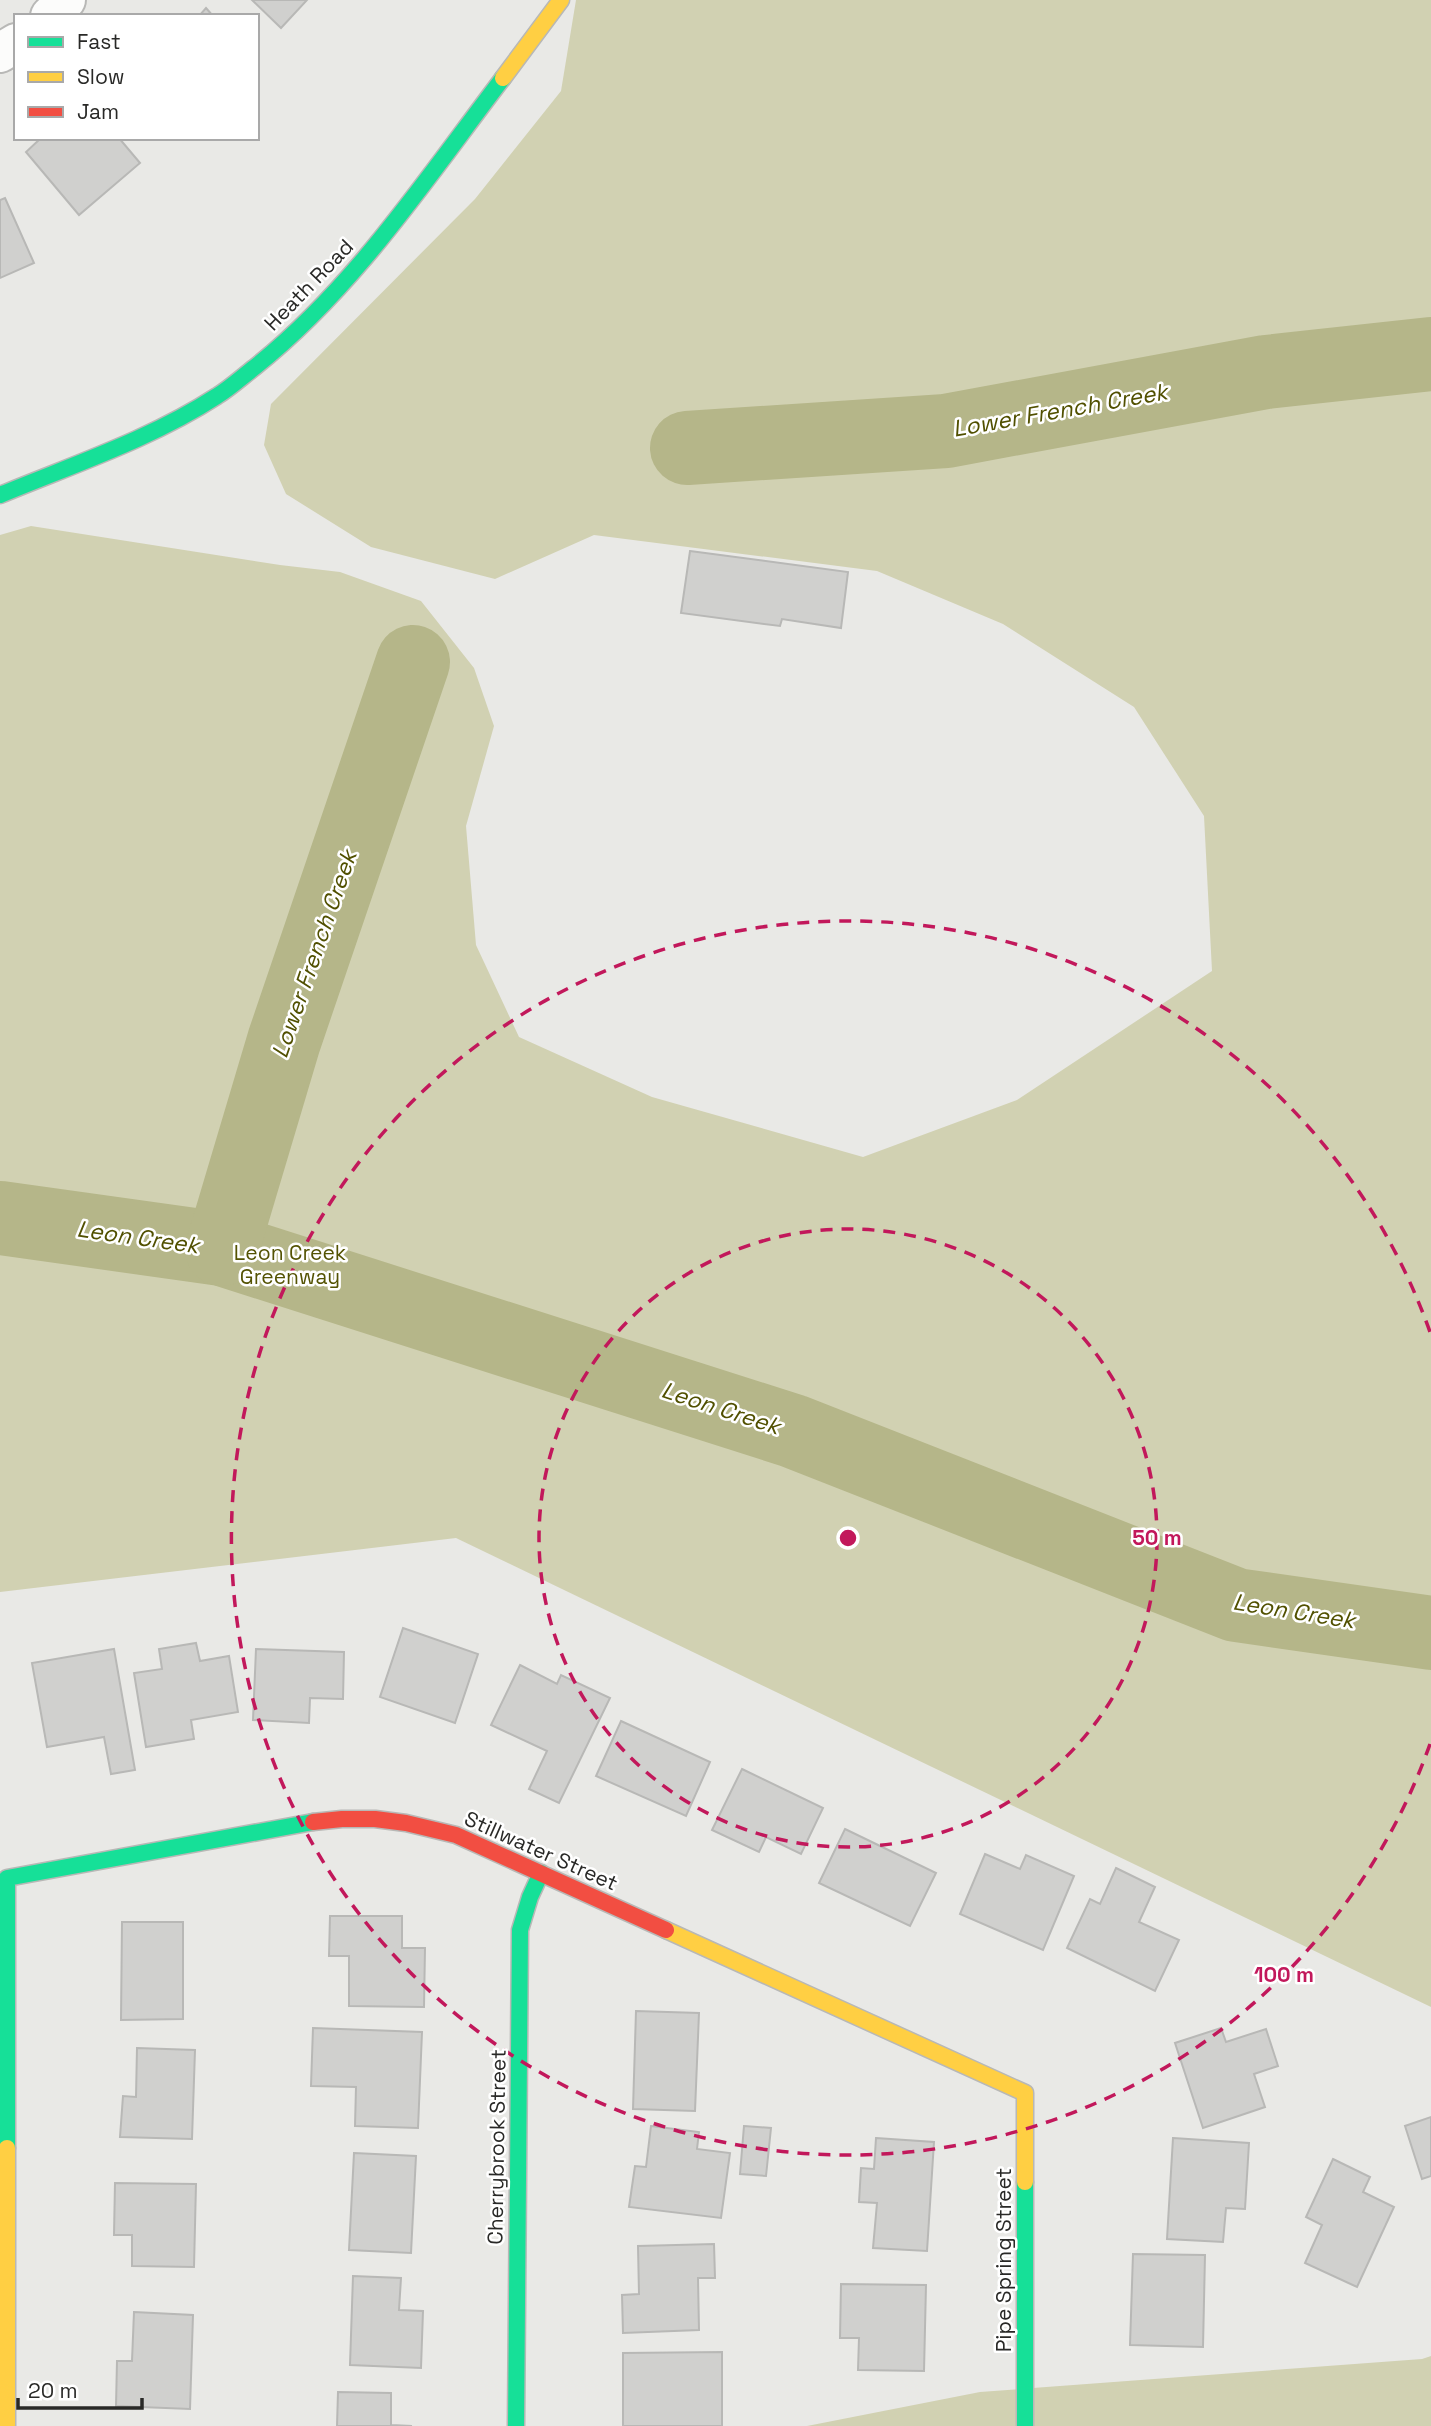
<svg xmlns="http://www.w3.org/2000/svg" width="1431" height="2426" viewBox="0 0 1431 2426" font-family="'Space Grotesk',sans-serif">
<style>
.green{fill:#d1d1b2}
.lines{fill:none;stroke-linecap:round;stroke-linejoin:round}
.river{stroke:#b5b689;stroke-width:74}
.building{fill:#d0d0ce;stroke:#b8b8b6;stroke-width:2}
.street-casing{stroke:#b8b8b6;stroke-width:42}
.fast-casing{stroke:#b8b8b6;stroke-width:19}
.slow-casing{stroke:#b8b8b6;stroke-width:19}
.jam-casing{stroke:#b8b8b6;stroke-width:19}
.street{stroke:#fcfcfb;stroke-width:38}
.fast{stroke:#16e098;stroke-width:16}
.slow{stroke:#ffcf43;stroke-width:16}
.jam{stroke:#f24e42;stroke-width:16}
.ring{fill:none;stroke:#c2185b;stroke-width:3.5;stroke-dasharray:12 9}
.labels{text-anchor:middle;stroke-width:5;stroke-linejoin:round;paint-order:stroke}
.street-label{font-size:21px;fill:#292927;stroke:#fff}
.park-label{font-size:21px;fill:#545303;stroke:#fff}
.water-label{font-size:23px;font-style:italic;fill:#515000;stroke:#fff}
.centre{fill:#c2185b;stroke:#fff;stroke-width:3.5}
.ring-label{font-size:21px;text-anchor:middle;font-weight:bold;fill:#c2185b;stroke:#fff;stroke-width:5;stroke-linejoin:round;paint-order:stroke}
</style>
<rect width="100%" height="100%" fill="#e9e9e6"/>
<g class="green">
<polygon points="576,0 1431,0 1431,2007 456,1538 0,1592 0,535 31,526 280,565 340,572 421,601 474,668 494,726 466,826 476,945 519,1037 652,1097 863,1157 1017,1100 1212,971 1204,816 1134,707 1003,624 877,571 594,535 495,579 371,547 286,494 264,445 271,404 475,199 561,91"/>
<polygon points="1431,2356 1431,2426 807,2426 980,2392 1422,2359"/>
</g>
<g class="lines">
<g class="river">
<polyline points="687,448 946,431 1266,372 1431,354"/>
<polyline points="0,1218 222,1249 793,1431 1236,1605 1431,1633"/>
<polyline points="222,1249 284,1041 413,662"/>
</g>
</g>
<g class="building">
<polygon points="252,0 307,0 281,28"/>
<polygon points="206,8 213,16 199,16"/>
<polygon points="41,138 119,138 140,163 79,215 26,152"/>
<polygon points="5,198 34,263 0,278 0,200"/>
<polygon points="690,551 848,572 841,628 782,619 780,626 681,613"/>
<polygon points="403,1628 478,1654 455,1723 380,1697"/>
<polygon points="196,1643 200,1661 229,1656 238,1712 191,1720 194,1739 146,1747 134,1673 162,1669 159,1649"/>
<polygon points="114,1649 135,1770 111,1774 104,1737 47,1747 32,1663"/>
<polygon points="256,1649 344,1652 343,1699 310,1698 309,1723 253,1720"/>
<polygon points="520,1665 557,1684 561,1675 610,1698 559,1803 529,1789 547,1751 491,1725"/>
<polygon points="621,1721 710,1762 686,1816 596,1776"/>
<polygon points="742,1769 823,1808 801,1854 766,1837 759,1852 712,1830"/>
<polygon points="845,1829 936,1873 910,1926 819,1883"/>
<polygon points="985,1854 1020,1869 1026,1855 1074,1876 1043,1950 960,1914"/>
<polygon points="1116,1868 1155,1887 1139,1922 1179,1940 1155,1991 1067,1948 1090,1899 1100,1904"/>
<polygon points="330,1916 402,1916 402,1948 425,1948 424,2007 349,2006 349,1956 329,1956"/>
<polygon points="122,1922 183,1922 183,2019 121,2020"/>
<polygon points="636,2011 699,2013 695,2111 633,2109"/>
<polygon points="313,2028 422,2032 418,2128 355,2126 356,2087 311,2086"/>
<polygon points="1221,2028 1226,2042 1266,2029 1278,2066 1254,2074 1265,2107 1203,2128 1175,2043"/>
<polygon points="137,2048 195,2050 192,2139 120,2137 123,2096 136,2097"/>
<polygon points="1431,2117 1431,2176 1422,2179 1405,2126"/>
<polygon points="651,2126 699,2132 697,2149 730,2153 721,2218 629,2207 635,2166 646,2167"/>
<polygon points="744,2126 771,2128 766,2176 740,2174"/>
<polygon points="876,2138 934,2142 927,2251 873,2248 877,2203 859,2202 861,2168 874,2169"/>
<polygon points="1173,2138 1249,2143 1245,2209 1226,2208 1223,2242 1167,2239"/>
<polygon points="354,2153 416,2156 411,2253 349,2250"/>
<polygon points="1333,2159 1370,2177 1363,2192 1394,2207 1357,2287 1305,2263 1322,2225 1306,2217"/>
<polygon points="115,2183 196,2184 194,2267 132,2266 132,2235 114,2235"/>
<polygon points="714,2244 715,2278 698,2278 699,2330 623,2333 622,2295 639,2294 638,2246"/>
<polygon points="1133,2254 1205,2255 1203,2347 1130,2345"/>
<polygon points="353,2276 401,2278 399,2310 423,2311 421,2368 350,2365"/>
<polygon points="841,2284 926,2285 924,2371 858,2370 859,2338 840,2338"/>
<polygon points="134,2312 193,2315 190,2409 116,2406 117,2361 132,2361"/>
<polygon points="722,2352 722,2426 623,2426 623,2353"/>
<polygon points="338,2392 391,2393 391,2425 412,2426 337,2426"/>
</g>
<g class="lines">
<g class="street-casing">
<g id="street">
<polyline points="50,16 66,0"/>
<polyline points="0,53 16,43"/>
</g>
</g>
<g class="fast-casing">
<g id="fast">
<path d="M0 495C72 465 151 439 217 396 230 388 242 377 255 367 355 287 426 179 503 78"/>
<polyline points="7,2148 7,1878 313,1822"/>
<polyline points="1025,2182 1025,2426"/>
<polyline points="516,2426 520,1930 530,1897 541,1873"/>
</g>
</g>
<g class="slow-casing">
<g id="slow">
<polyline points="503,78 561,0"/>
<polyline points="666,1930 1025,2093 1025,2182"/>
<polyline points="7,2148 7,2426"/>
</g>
</g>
<g class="jam-casing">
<polyline id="jam" points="313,1822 342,1819 375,1819 406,1823 456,1835 666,1930"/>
</g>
<use href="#street" class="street"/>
<use href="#fast" class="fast"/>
<use href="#slow" class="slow"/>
<use href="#jam" class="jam"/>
</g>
<g class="ring">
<circle cx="848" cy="1538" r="309"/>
<path d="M1430 1744A617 617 0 1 1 1430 1332"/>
</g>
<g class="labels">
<g class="street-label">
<text transform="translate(309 285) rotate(-46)" y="7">Heath Road</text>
<text transform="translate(541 1851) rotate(24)" y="7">Stillwater Street</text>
<text transform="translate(497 2147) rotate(-89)" y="7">Cherrybrook Street</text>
<text transform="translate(1004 2260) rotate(-90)" y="7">Pipe Spring Street</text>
</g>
<g class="park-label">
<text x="290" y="1260">Leon Creek<tspan x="290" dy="24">Greenway</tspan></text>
</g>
<g class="water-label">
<text transform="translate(1060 410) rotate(-10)" y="8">Lower French Creek</text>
<text transform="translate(314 954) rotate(-71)" y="8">Lower French Creek</text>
<text transform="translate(138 1237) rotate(8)" y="8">Leon Creek</text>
<text transform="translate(721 1408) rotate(18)" y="8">Leon Creek</text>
<text transform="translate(1294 1611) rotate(9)" y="8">Leon Creek</text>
</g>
</g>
<circle cx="848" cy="1538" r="10" class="centre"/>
<g class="ring-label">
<text x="1157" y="1545">50 m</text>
<text x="1284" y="1982">100 m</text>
</g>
<rect x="14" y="14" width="245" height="126" fill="#ffffff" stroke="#a9a9a9" stroke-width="2"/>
<rect x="28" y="37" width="35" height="10" fill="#16e098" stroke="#a9a9a9" stroke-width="2"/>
<text x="77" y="49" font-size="21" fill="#292927">Fast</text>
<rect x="28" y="72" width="35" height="10" fill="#ffcf43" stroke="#a9a9a9" stroke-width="2"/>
<text x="77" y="84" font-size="21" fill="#292927">Slow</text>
<rect x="28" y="107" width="35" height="10" fill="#f24e42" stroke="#a9a9a9" stroke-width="2"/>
<text x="77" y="119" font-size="21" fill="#292927">Jam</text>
<path d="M18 2398v10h124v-10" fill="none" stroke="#292927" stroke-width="3.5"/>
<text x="28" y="2398" font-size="21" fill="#292927" stroke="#ffffff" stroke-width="5" paint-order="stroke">20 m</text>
</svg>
